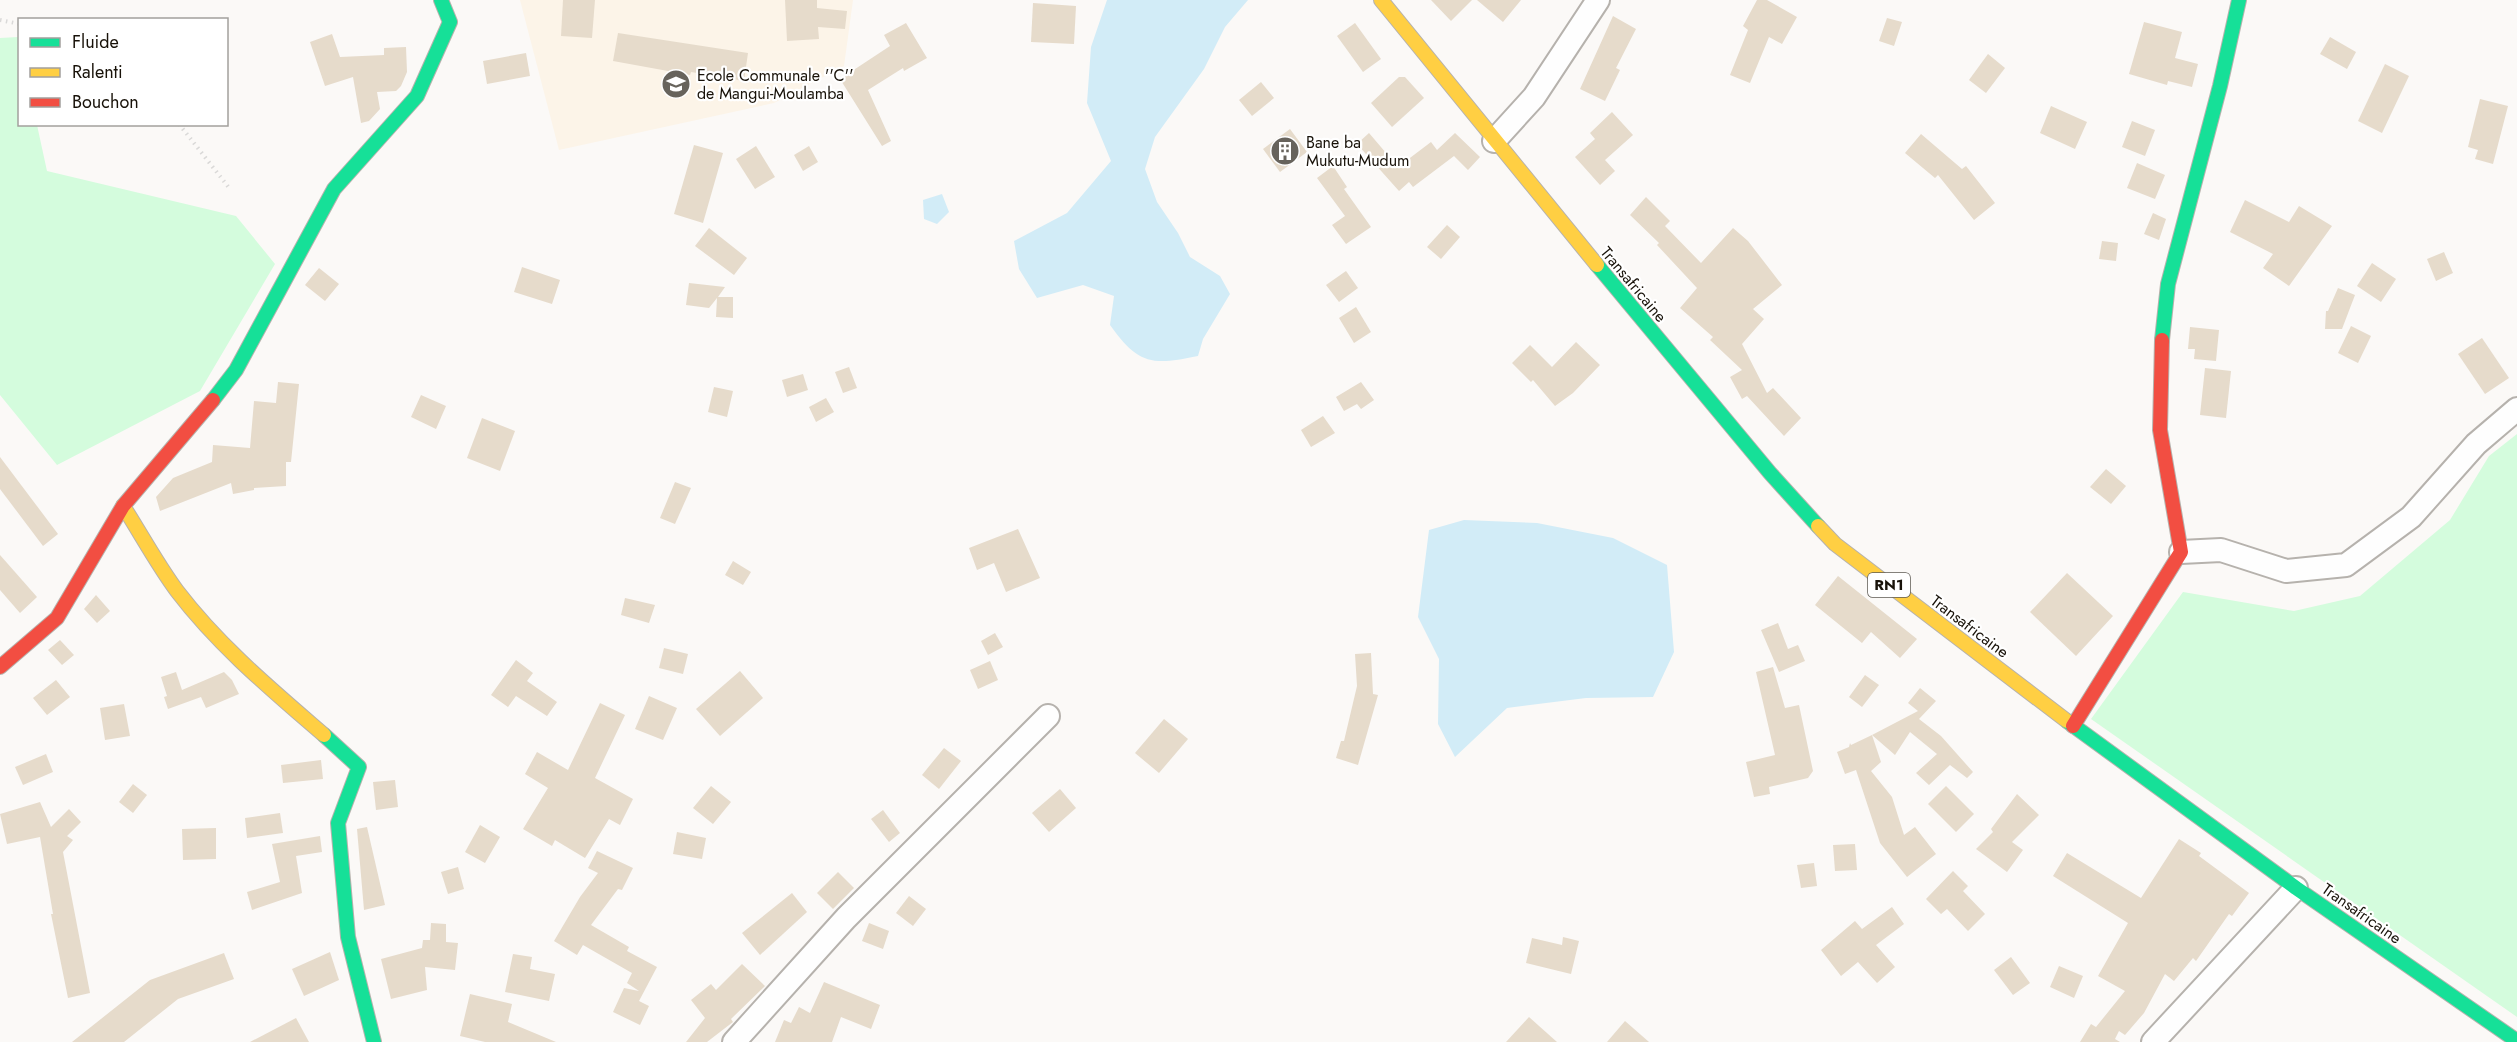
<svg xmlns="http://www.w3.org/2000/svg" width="2517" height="1042" viewBox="0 0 2517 1042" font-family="Jost,sans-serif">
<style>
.built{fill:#fcf4e8}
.green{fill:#d4fcdd}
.water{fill:#d2ecf7}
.building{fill:#e6dbcb}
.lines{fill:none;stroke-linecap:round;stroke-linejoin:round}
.street-casing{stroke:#b6b2ad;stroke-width:26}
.fast-casing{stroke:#b6b2ad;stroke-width:16}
.slow-casing{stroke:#b6b2ad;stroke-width:16}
.jam-casing{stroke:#b6b2ad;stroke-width:16}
.path{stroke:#dad9d8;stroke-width:4;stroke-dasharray:1.5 4.5;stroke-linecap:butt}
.street{stroke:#fefefe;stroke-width:22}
.fast{stroke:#16e098;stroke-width:14}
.slow{stroke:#ffcf43;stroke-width:14}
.jam{stroke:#f24e42;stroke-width:14}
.labels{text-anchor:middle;stroke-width:4.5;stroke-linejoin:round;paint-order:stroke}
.shield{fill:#fff;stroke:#5d5953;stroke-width:1.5}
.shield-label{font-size:15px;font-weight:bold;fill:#181209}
.poi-label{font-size:16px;fill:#181209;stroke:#fff;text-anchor:start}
.street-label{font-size:16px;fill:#181209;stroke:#fff}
</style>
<rect width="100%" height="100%" fill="#fbf9f7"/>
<polygon class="built" points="520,0 853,0 844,66 774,103 559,150"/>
<g class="green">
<polygon points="18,37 20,124 37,125 47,171 236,216 275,264 200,391 57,465 0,395 0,38"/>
<polygon points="2517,434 2517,1017 2091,719 2183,592 2294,611 2360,596 2450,520 2489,456"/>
</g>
<g class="water">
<path d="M1107 0H1248L1225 27 1204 69 1155 137 1145 169 1157 202 1178 233 1190 257 1220 276 1230 294 1203 339 1198 356C1151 366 1138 364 1110 325L1114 296 1083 285 1037 298 1019 269 1014 241 1067 213 1111 161 1087 103 1091 47Z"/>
<polygon points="942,194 949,212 937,224 924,219 923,200"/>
<polygon points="1464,520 1537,523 1613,538 1667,565 1674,652 1653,697 1586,698 1507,708 1455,757 1438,724 1439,659 1418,617 1429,530"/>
</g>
<g class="building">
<polygon points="563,0 595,0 592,38 561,36"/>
<polygon points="785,0 817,0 817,8 847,11 845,29 818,27 819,39 787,41"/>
<polygon points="1431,0 1472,0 1451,21"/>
<polygon points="1477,0 1521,0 1503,22"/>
<polygon points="1757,0 1767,0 1797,17 1782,44 1769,37 1750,83 1730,75 1748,30 1743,26"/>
<polygon points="1033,3 1076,6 1074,44 1031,42"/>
<polygon points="1613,16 1636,29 1616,68 1620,70 1605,101 1580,89"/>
<polygon points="1887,18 1902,22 1894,46 1879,41"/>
<polygon points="2144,22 2182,32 2175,58 2198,64 2192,87 2168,81 2167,85 2129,74"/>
<polygon points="906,23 927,58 904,71 903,68 868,90 891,141 882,146 840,79 890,46 884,35"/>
<polygon points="1355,23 1381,59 1363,72 1337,36"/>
<polygon points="618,33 748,53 744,81 691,72 690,75 613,61"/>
<polygon points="332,34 340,57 384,55 384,48 406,47 407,72 401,86 396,91 377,92 380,109 369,121 361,123 353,77 325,86 310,42"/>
<polygon points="2330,37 2356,52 2347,69 2320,54"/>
<polygon points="526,53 530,76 487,84 483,61"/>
<polygon points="1988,54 2005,68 1986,93 1969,80"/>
<polygon points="2385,64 2409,76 2382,133 2358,121"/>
<polygon points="1399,77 1405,77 1424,98 1392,127 1371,103"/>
<polygon points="1261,82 1274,98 1252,116 1239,100"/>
<polygon points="2480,99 2508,106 2493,164 2475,159 2478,150 2468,147"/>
<polygon points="2051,106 2087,122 2075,149 2040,133"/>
<polygon points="1612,112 1633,135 1605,160 1615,171 1600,185 1575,157 1595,139 1590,133"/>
<polygon points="2132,121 2155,130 2145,156 2122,147"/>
<polygon points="1290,129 1307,152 1280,172 1263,149"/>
<polygon points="1369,133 1398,167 1431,142 1437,150 1455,133 1480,157 1468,170 1454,156 1413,187 1409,182 1399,191 1357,144"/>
<polygon points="1921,134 1962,169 1966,166 1995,203 1974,220 1938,175 1935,178 1905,153"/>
<polygon points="694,145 723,153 703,223 674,214"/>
<polygon points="756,146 775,177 755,189 736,159"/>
<polygon points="809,146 818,162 803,171 794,155"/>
<polygon points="2137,163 2165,175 2155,199 2127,188"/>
<polygon points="1333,166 1347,187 1344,189 1371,227 1346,244 1332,225 1345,216 1317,178"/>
<polygon points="1646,197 1670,221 1665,226 1701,263 1733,228 1748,241 1782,285 1753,309 1764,319 1742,344 1767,393 1773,388 1801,418 1784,436 1747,396 1742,399 1730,377 1742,370 1710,340 1713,337 1680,308 1697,288 1657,245 1659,243 1630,215"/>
<polygon points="2245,200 2289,222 2299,206 2332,226 2289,286 2263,268 2273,254 2230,232"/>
<polygon points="2153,213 2166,219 2159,240 2144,234"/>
<polygon points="1447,225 1460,237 1441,259 1427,247"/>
<polygon points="709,228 747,258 734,275 695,246"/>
<polygon points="2102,241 2118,243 2116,261 2099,259"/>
<polygon points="2444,252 2453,273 2436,281 2427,259"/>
<polygon points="2372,263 2396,279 2381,302 2357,286"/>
<polygon points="522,267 560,280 552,304 514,292"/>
<polygon points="319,268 339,284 325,301 305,285"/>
<polygon points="1346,271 1358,288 1339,302 1326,285"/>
<polygon points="689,283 725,287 718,297 733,297 733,318 716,317 717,298 709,308 686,305"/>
<polygon points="2338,288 2355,295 2342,329 2325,329 2326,311 2328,311"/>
<polygon points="1356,307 1371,332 1354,343 1339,318"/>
<polygon points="2351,326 2371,336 2358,363 2338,353"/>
<polygon points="2190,327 2219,330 2216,361 2194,359 2195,349 2188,349"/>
<polygon points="2482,338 2509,378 2485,394 2458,354"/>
<polygon points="1576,342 1600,365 1573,393 1555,406 1533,380 1531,382 1512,363 1530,345 1552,367"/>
<polygon points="849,367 857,388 843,393 835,372"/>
<polygon points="2205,368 2231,371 2226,418 2200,415"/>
<polygon points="803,374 808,390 787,397 782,380"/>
<polygon points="278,382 299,384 291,462 286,462 286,486 254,488 254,490 233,494 231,483 160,511 156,497 173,478 212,462 213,445 250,448 254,401 276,403"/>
<polygon points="1361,382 1374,400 1361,409 1357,404 1344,411 1336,397"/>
<polygon points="714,387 733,391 727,417 708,412"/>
<polygon points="421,395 446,406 436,429 411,417"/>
<polygon points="826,398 834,412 816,422 809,407"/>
<polygon points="1323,416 1335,433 1311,447 1301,430"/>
<polygon points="482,418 515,431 500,471 467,458"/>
<polygon points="0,457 58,534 43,546 0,489"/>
<polygon points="2106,469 2126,486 2111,504 2090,487"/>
<polygon points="675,482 691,488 675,524 660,518"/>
<polygon points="1018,529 1040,578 1006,592 994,563 977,570 969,548"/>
<polygon points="0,555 37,597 20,613 0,590"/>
<polygon points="733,561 751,572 743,585 725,575"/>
<polygon points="2067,573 2113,616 2076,656 2030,612"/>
<polygon points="1838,576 1917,639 1900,658 1871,632 1862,643 1815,605"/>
<polygon points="96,595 110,611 97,623 84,609"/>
<polygon points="625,598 655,605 649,623 621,615"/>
<polygon points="1778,623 1788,649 1798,645 1805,661 1779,672 1761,630"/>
<polygon points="995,633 1003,647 988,655 981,641"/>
<polygon points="60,640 74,655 62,665 48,650"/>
<polygon points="664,648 688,654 683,674 659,668"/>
<polygon points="1371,653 1373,694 1378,695 1358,765 1336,758 1341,741 1344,741 1357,686 1355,654"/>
<polygon points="516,660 533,673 527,681 557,702 547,716 516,696 508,707 491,695"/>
<polygon points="990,661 998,680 978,689 970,670"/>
<polygon points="1773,667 1785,708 1799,705 1813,771 1808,778 1769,787 1770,794 1754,797 1746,762 1775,755 1756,672"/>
<polygon points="740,671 763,698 720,736 696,709"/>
<polygon points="176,672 182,690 224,672 232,680 239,694 206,708 201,697 168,709 164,697 167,696 161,677"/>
<polygon points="1865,675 1879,685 1862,707 1849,697"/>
<polygon points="56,680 70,697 47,715 33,698"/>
<polygon points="1920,688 1936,701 1919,719 1941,736 1973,772 1967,778 1950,765 1929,785 1916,773 1937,754 1910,732 1895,755 1872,735 1918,711 1908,703"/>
<polygon points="649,696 677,708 663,740 635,729"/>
<polygon points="600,703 625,715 595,778 633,799 620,825 609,819 585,858 555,840 552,846 523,829 548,788 525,774 537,752 568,770"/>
<polygon points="124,704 130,736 105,740 100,708"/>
<polygon points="1164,719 1188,739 1159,773 1135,753"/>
<polygon points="1872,735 1881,762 1871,771 1892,797 1904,835 1915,827 1936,854 1907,877 1880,843 1856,770 1845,774 1837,752 1849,747 1850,743 1851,745"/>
<polygon points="944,748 961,761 939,789 922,775"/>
<polygon points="46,754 53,772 23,785 15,767"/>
<polygon points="321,760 323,779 283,783 281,765"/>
<polygon points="395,780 398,807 376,810 373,782"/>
<polygon points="133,784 147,795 133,813 119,802"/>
<polygon points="711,786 731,802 713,824 693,808"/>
<polygon points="1946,786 1974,814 1956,832 1928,804"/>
<polygon points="1060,789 1076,808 1049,832 1032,813"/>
<polygon points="2017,794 2039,815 2012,842 2023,850 2007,872 1976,849 1993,832 1991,829"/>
<polygon points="40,802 51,827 69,809 81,822 67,836 73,840 63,852 90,993 68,998 51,914 53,914 40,837 7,844 0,814"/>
<polygon points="883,810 900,833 889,842 871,819"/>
<polygon points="280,813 283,833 247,838 245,818"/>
<polygon points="480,825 500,837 485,863 465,852"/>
<polygon points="367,827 385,905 364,910 357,829"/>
<polygon points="216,828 216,859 183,860 182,829"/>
<polygon points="677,832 706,838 702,859 673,854"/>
<polygon points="320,836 322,852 296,856 302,893 252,910 247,892 280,882 272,844"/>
<polygon points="2179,839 2201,853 2199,856 2249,893 2232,916 2229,914 2196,961 2193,958 2174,981 2165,974 2144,1013 2125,1035 2119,1031 2115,1039 2120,1042 2080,1042 2091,1024 2096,1027 2125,991 2098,976 2128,923 2053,876 2067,853 2141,898"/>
<polygon points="1855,844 1857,870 1835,871 1833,845"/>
<polygon points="597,851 633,868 622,890 618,889 591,925 629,947 627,951 657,967 639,1001 649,1006 640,1025 613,1012 624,988 639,991 627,983 632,973 583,945 577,955 554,941 580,897 598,873 588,868"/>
<polygon points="1814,863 1817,886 1801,888 1797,865"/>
<polygon points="458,867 464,889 448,894 441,872"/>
<polygon points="1953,871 1968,886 1963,891 1985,914 1968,931 1947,909 1941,914 1926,899"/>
<polygon points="838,872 854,888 833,909 817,893"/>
<polygon points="792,893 807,912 760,955 742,933"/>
<polygon points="909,896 926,909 913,926 896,913"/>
<polygon points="1892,907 1904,924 1876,945 1895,967 1877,983 1858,962 1841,976 1821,950 1855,921 1862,929"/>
<polygon points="431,923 446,924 446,942 458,943 455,970 425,967 427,990 391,999 381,959 422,948 423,940 430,940"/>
<polygon points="869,923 889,931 883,949 862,941"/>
<polygon points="1563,937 1579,941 1571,974 1526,963 1532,938 1562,945"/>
<polygon points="330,952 339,980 304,996 292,969"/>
<polygon points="224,953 234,979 178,999 124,1042 72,1042 150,980"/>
<polygon points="513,954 532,957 530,969 555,974 549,1001 505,992"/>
<polygon points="2011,957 2030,983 2013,995 1994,970"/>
<polygon points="742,964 765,986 731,1019 733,1022 707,1042 686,1042 705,1018 691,1000 711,984 716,990"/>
<polygon points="2059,966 2083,976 2074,998 2050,987"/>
<polygon points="824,982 880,1005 871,1029 841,1017 832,1042 775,1042 784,1020 791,1023 799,1007 810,1013"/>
<polygon points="470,994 512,1004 508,1022 556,1042 485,1042 460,1036"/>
<polygon points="1529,1017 1557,1042 1506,1042"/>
<polygon points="296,1018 309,1042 250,1042"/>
<polygon points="1625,1021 1649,1042 1607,1042"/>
</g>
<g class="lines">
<g class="street-casing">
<g id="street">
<polyline points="1494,141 1534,97 1598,0"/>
<polyline points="2181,552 2221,550 2286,571 2346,565 2411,517 2476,444 2517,409"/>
<polyline points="734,1042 846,918 1048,716"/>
<polyline points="2153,1042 2296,888"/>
</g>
</g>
<g class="fast-casing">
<g id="fast">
<polyline points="1597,265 1770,473 1818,526"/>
<polyline points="2162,340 2168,284 2220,86 2239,0"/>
<polyline points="213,400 236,370 334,189 417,96 450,22 441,0"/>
<polyline points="2067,721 2296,888 2517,1041"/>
<polyline points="324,735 359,767 338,823 348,937 374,1042"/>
</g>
</g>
<g class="slow-casing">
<g id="slow">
<polyline points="1381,0 1597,265"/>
<path d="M123 506C141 534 157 564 177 591 219 646 272 690 324 735"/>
<polyline points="1818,526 1835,544 2067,721"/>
</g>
</g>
<g class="jam-casing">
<g id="jam">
<polyline points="0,667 57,618 123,506 213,400"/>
<polyline points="2073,726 2181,552 2160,430 2162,340"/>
</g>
</g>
<g class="path">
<polyline points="0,20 20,24"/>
<polyline points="179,124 230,189"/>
</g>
<use href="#street" class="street"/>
<use href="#fast" class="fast"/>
<use href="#slow" class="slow"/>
<use href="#jam" class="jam"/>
</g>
<defs>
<g id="school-disc" transform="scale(1.5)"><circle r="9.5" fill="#67635c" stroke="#fff"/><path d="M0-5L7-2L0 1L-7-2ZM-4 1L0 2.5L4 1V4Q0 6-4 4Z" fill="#fff"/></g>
<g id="building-disc" transform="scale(1.5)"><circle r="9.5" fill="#67635c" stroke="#fff"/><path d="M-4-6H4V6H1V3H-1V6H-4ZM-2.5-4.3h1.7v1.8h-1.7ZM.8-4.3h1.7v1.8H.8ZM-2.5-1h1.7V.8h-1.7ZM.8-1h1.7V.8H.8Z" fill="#fff"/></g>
</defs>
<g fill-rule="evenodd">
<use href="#school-disc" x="676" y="84"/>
<use href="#building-disc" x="1285" y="151"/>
</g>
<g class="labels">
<rect class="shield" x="1868" y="573" width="42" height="24" rx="4.5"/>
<g class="shield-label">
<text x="1889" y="590">RN1</text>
</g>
<g class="poi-label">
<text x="697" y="81">Ecole Communale ''C''<tspan x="697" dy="18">de Mangui-Moulamba</tspan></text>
<text x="1306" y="148">Bane ba<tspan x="1306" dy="18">Mukutu-Mudum</tspan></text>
</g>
<g class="street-label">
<text transform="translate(1634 284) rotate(50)" y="6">Transafricaine</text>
<text transform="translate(1970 626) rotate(37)" y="6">Transafricaine</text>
<text transform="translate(2362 913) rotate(35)" y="6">Transafricaine</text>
</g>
</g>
<rect x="18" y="18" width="210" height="108" fill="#ffffff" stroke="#a3a09d" stroke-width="1.5"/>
<rect x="30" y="38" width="30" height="9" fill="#16e098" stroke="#a3a09d" stroke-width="1.5"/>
<text x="72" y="48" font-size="18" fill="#181209">Fluide</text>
<rect x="30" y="68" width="30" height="9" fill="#ffcf43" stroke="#a3a09d" stroke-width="1.5"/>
<text x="72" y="78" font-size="18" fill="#181209">Ralenti</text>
<rect x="30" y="98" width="30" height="9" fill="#f24e42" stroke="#a3a09d" stroke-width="1.5"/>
<text x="72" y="108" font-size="18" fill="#181209">Bouchon</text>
</svg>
